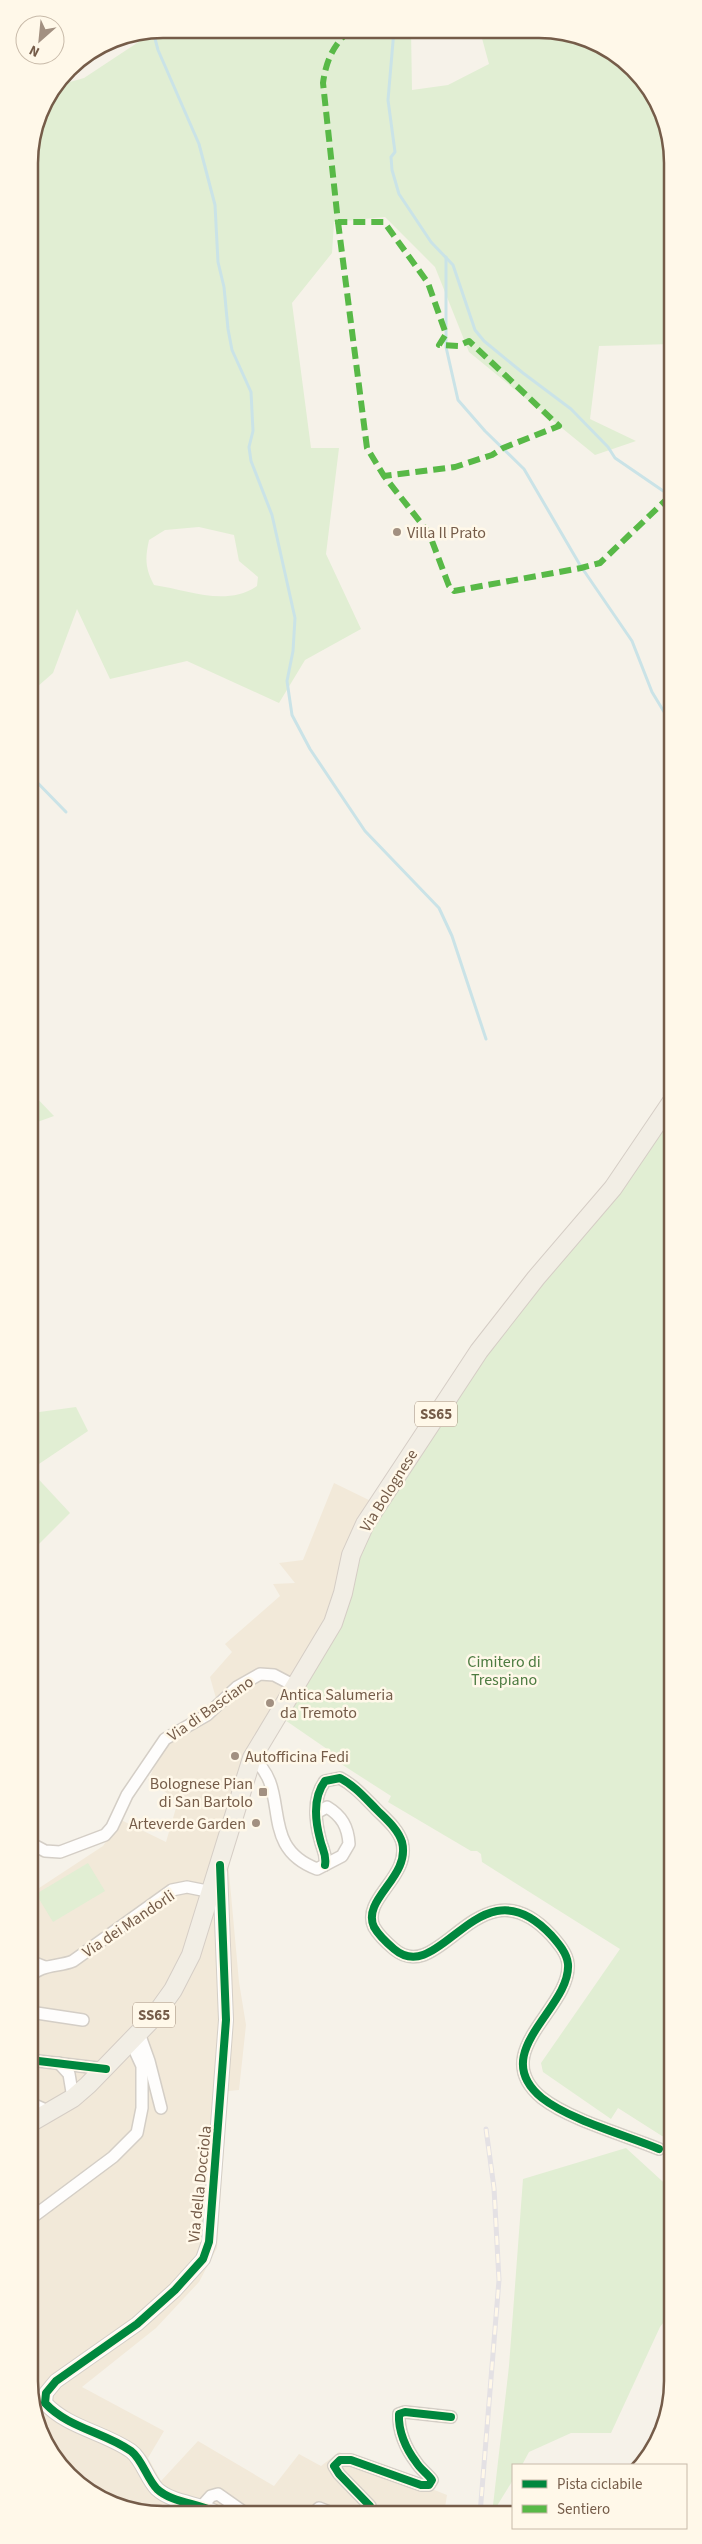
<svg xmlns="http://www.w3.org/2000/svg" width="702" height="2544" viewBox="0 0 702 2544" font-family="'Source Sans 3',sans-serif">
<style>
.residential{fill:#f2e9d9}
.green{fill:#e1eed3;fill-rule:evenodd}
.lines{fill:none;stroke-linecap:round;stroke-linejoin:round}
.stream{stroke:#cae3e7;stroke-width:3}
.minor-casing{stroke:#d4cec6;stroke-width:14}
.tertiary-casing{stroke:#d4cec6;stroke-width:16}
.primary-casing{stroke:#d5cdc5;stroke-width:20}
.minor{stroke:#fefdfc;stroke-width:11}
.tertiary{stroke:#fefdfc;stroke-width:14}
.primary{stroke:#f2eee5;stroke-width:18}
.rail-casing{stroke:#e4e1e4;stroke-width:5}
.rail{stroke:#fff8e9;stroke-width:3;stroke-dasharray:9;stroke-linecap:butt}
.quiet{stroke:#58b947;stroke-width:6;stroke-dasharray:12 6;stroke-linecap:butt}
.cycleway-casing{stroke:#fff8e9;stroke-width:11}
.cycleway{stroke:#00873e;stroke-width:8}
.poi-dot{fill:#a29081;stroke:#fff8e9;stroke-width:2}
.labels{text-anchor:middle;stroke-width:5;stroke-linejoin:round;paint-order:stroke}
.shield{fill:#fff8e9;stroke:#9e8b79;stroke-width:1}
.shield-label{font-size:15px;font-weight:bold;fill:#755c49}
.poi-label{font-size:16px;fill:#755c49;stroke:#fff8e9;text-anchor:start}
.street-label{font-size:16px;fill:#755c49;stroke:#fff8e9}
.park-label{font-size:16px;fill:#4d7b41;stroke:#fff8e9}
.rim{fill:none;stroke:#755c49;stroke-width:2.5}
</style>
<rect width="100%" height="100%" fill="#f6f2e9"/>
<polygon class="residential" points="334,1483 373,1502 332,1609 310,1652 240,1765 225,1829 239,1982 246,2025 239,2090 228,2091 217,2248 199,2282 156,2328 82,2387 164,2431 148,2458 161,2481 198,2441 274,2486 299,2454 321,2466 339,2452 447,2495 444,2514 136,2513 124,2506 59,2457 56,2460 43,2441 30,2399 30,1894 103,1846 121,1820 166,1842 178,1801 148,1780 174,1727 217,1702 210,1677 232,1652 225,1644 280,1596 273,1584 295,1583 279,1563 303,1560"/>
<g class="green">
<path d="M163 29 411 30 412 90 448 85 489 64 480 31H566L606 47 640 74 672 145V344L599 346 590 419 636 441 595 455 469 352 435 267 385 217 334 222 332 253 292 303 311 448H339L326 554 361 629 305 660 279 703 187 661 110 679 77 609 53 673 29 694V154L39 111 56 86 84 78 140 41 143 33ZM199 527 234 535 239 561 258 577 257 586C226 607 188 590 154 585 145 568 145 558 149 540L165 530Z"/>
<polygon points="29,1090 54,1116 29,1125"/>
<polygon points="672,1110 673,2139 662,2136 618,2108 611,2119 543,2072 541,2063 620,1949 482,1862 481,1854 477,1851 471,1851 388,1802 391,1796 324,1753 327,1749 282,1718 342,1622 354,1584 362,1550 374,1523 393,1491 511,1322"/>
<polygon points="76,1407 88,1431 30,1470 30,1412 32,1413"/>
<polygon points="30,1470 70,1513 30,1553"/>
<polygon points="88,1863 105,1891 53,1922 36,1894"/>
<polygon points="626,2148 673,2191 673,2310 660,2327 611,2433 571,2433 529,2452 522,2465 513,2465 513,2480 492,2514 509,2366 523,2179"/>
</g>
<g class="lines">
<g class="stream">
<polyline points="394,30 388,100 395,152 391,157 392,170 399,194 431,242 453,265 475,330 484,341 523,373 571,409 608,447 615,458 672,497"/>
<polyline points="153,31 158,50 199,144 215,205 218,262 224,287 228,329 232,350 251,392 253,431 249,447 251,461 272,515 295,618 293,651 287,681 292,715 310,749 365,831 439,908 452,936 486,1039"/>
<polyline points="446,257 446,347 458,400 485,431 524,469 580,565 632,641 652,692 672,725"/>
<polyline points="29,774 66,812"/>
</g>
<g class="minor-casing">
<g id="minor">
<path d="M252 1758C293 1789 256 1846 317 1869L342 1856 349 1844C348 1827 342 1816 327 1807L316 1813"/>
<polyline points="30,1843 45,1851 60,1852 105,1835 112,1827 127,1795 165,1739 207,1715 237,1687 260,1674 274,1675 295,1686"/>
<path d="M325 1865C327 1854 322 1849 320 1839 315 1820 313 1797 325 1781L340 1778C355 1786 365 1798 377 1810 386 1819 398 1829 402 1842 411 1877 361 1899 374 1927 379 1936 387 1943 394 1949 441 1989 479 1858 551 1935 558 1943 567 1953 568 1964 571 2009 486 2052 542 2098 570 2120 625 2135 659 2149"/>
<polyline points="30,1961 45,1967"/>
<path d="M30 1977C40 1964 59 1967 73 1961L172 1890 187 1887 212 1892"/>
<polyline points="30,2012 83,2020"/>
<polyline points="139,2033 149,2061 161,2108"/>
<polyline points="30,2060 106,2069"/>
<polyline points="59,2063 69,2074 73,2098"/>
<polyline points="30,2103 50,2112"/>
<polyline points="30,2219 113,2157 137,2133 142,2108 142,2066 131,2042"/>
<polyline points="202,2506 211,2496 218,2494 245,2513"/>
<polyline points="314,2513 319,2508 332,2513"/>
<path d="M371 2513 370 2506 339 2474 334 2466 340 2460H351L421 2485H429L432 2480C427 2473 420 2469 416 2462 406 2449 398 2431 399 2414L405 2412 451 2417"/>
</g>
</g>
<g class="tertiary-casing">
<path id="tertiary" d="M217 2513C199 2503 172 2503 157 2489 147 2479 142 2459 131 2451 104 2432 68 2428 45 2403L46 2393 56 2381 137 2324 175 2290 203 2259 209 2242 226 2020 220 1870"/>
</g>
<g class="primary-casing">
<polyline id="primary" points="30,2123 73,2098 88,2085 153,2018 173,1990 191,1955 252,1758 333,1623 343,1593 351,1555 365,1524 479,1351 536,1278 613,1188 672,1101"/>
</g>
<use href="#minor" class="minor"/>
<use href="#tertiary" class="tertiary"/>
<use href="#primary" class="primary"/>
<g class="rail-casing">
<polyline id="rail" points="480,2514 499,2280 494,2188 486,2129"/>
</g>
<use href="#rail" class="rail"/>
<g class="quiet">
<path d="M350 30C333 45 326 61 323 83L338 222H384L428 283 446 334 439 345 458 346 469 341 559 426 503 448 492 455 455 467 384 476"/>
<polyline points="338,222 367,448 384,476 429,533 449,586 454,591 581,568 600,563 666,500 672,498"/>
</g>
<g class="cycleway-casing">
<g id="cycleway">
<path d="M325 1865C327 1854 322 1849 320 1839 315 1820 313 1797 325 1781L340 1778C355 1786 365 1798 377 1810 386 1819 398 1829 402 1842 411 1877 361 1899 374 1927 379 1936 387 1943 394 1949 441 1989 479 1858 551 1935 558 1943 567 1953 568 1964 571 2009 486 2052 542 2098 570 2120 625 2135 659 2149"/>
<polyline points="30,2060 106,2069"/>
<path d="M217 2513C199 2503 172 2503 157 2489 147 2479 142 2459 131 2451 104 2432 68 2428 45 2403L46 2393 56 2381 137 2324 175 2290 203 2259 209 2242 226 2020 220 1865"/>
<path d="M371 2513 370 2506 339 2474 334 2466 340 2460H351L421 2485H429L432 2480C427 2473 420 2469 416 2462 406 2449 398 2431 399 2414L405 2412 451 2417"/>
</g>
</g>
<use href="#cycleway" class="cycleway"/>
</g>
<g class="poi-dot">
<circle cx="397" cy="532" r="5"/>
<circle cx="270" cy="1703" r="5"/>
<circle cx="235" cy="1756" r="5"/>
<rect x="258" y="1787" width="10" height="10" rx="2.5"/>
<circle cx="256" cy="1823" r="5"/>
</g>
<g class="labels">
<g class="shield">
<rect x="415" y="1401.5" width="42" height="25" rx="4"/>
<rect x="133" y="2002.5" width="42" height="25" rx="4"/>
</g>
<g class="shield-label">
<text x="436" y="1419">SS65</text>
<text x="154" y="2020">SS65</text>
</g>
<g class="poi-label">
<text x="407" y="538">Villa Il Prato</text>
<text x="280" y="1700">Antica Salumeria<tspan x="280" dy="18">da Tremoto</tspan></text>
<text x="245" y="1762">Autofficina Fedi</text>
<text x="253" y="1789" text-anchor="end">Bolognese Pian<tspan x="253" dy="18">di San Bartolo</tspan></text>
<text x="246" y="1829" text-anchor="end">Arteverde Garden</text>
</g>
<g class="street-label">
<text transform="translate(388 1490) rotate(-58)" y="6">Via Bolognese</text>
<text transform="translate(210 1708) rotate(-35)" y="6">Via di Basciano</text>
<text transform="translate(128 1923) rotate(-34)" y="6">Via dei Mandorli</text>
<text transform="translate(199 2184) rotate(-84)" y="6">Via della Docciola</text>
</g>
<g class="park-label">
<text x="504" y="1667">Cimitero di<tspan x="504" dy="18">Trespiano</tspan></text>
</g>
</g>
<path d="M0 0H702V2544H0ZM163 38H539A125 125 0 0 1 664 163V2381A125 125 0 0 1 539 2506H163A125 125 0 0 1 38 2381V163A125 125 0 0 1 163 38Z" fill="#fff8e9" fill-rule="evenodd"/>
<path class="rim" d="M163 38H539A125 125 0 0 1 664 163V2381A125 125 0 0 1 539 2506H163A125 125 0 0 1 38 2381V163A125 125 0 0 1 163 38Z"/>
<rect x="512" y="2464" width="175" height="65" fill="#fff8e9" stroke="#c8baa9"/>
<rect x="522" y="2480" width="25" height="8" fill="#00873e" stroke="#c8baa9"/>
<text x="557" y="2489" font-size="15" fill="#755c49">Pista ciclabile</text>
<rect x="522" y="2505" width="25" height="8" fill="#58b947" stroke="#c8baa9"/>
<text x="557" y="2514" font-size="15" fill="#755c49">Sentiero</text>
<g transform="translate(40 40) rotate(207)"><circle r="24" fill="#fff8e9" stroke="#c8baa9"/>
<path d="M0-4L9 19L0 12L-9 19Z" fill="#a29081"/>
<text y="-8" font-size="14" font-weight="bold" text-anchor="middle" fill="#755c49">N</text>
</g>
</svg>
